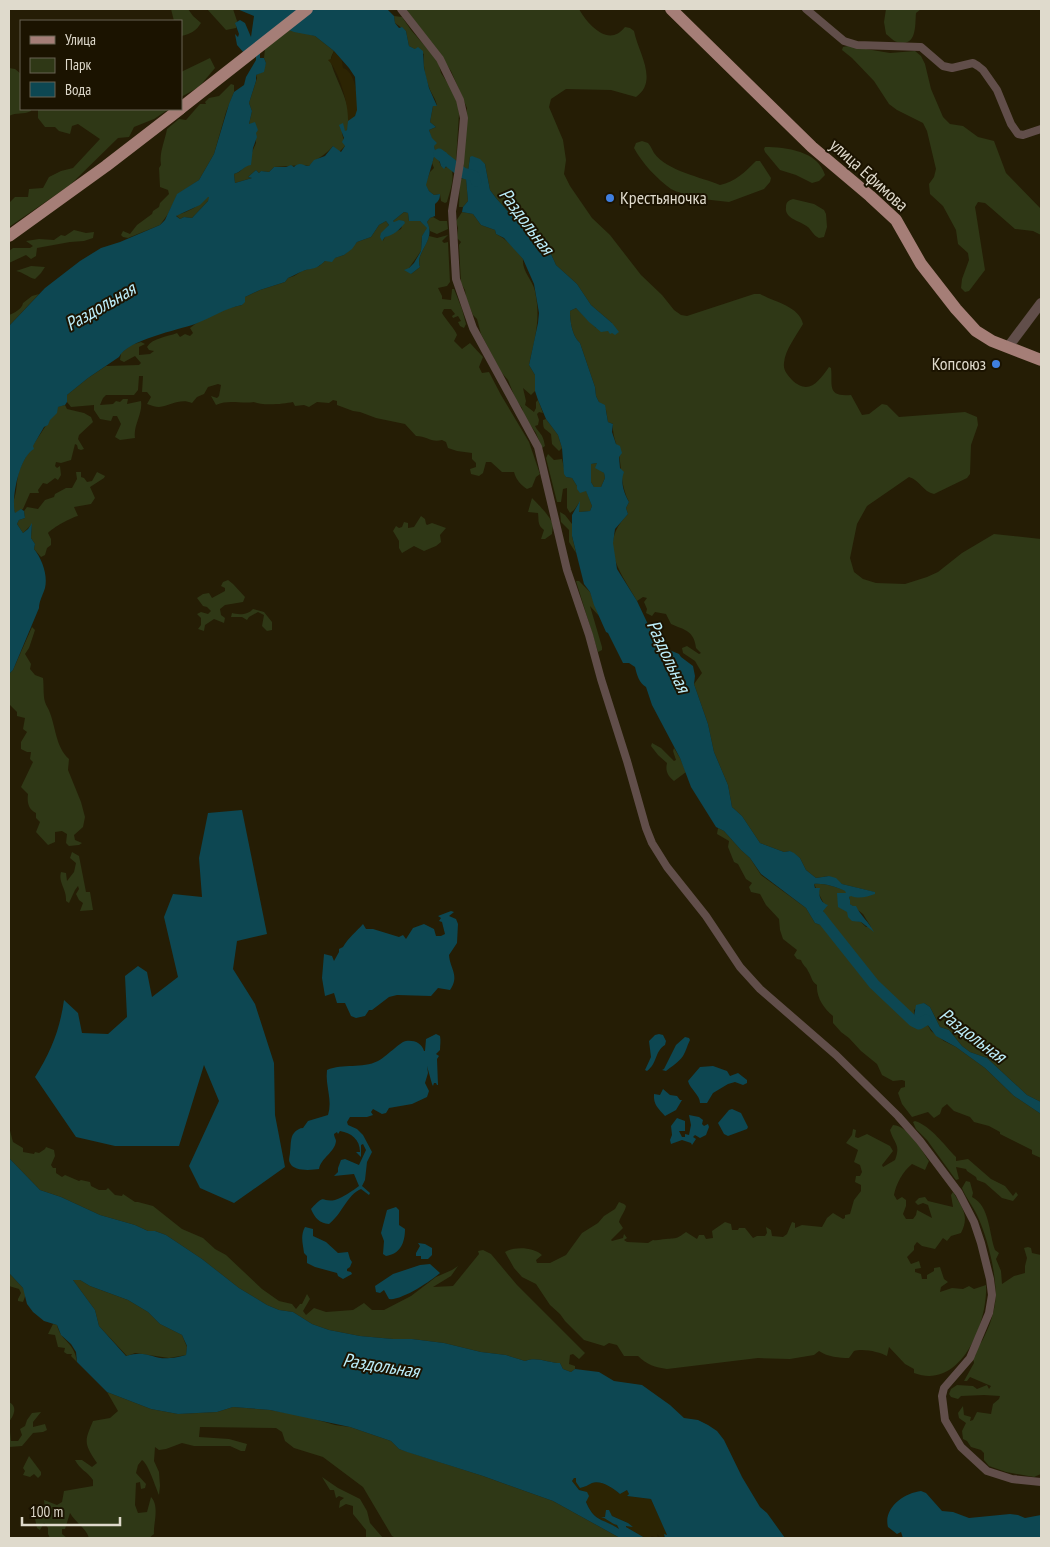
<svg xmlns="http://www.w3.org/2000/svg" width="1050" height="1547" viewBox="0 0 1050 1547" font-family="'PT Sans Narrow',sans-serif">
<style>
.green{fill:#2f3816}
.sand{fill:#2c2403}
.water{fill:#0d4752;fill-rule:evenodd}
.lines{fill:none;stroke-linecap:round;stroke-linejoin:round}
.river{stroke:#0d4752;stroke-width:11}
.minor{stroke:#614e4a;stroke-width:8}
.tertiary{stroke:#614e4a;stroke-width:10}
.primary{stroke:#a57e77;stroke-width:12}
.shop-dot{fill:#3f7fe0;stroke:#1b1300;stroke-width:2}
.labels{text-anchor:middle;stroke-width:4;stroke-linejoin:round;paint-order:stroke}
.street-label{font-size:18px;fill:#dfdacc;stroke:#1b1300}
.poi-label{font-size:18px;fill:#dfdacc;stroke:#1b1300;text-anchor:start}
.water-label{font-size:19px;font-style:italic;fill:#bceefa;stroke:#1b1300}
</style>
<rect width="100%" height="100%" fill="#251d05"/>
<g class="green">
<path d="M171 9H188L193 16 201 23C196 31 191 34 181 36V21H174Z"/>
<polygon points="207,9 233,9 237,21 236,28 226,30"/>
<path d="M406 9H579C588 25 609 48 625 27L630 28 634 31C638 52 659 81 636 97L611 90 566 89 551 99 549 107 563 140 566 160 564 174 570 186 592 218 610 235 641 275 662 295 674 310 681 315 687 316 754 294H760C774 302 799 306 803 324 796 336 785 350 784 363 783 371 788 375 792 380 809 396 819 381 829 367L831 368C833 385 826 397 851 395L862 415 869 414 882 404 887 405 899 417 965 412 977 417 978 425 971 445 970 474 967 478 934 494C923 492 920 480 909 477L867 506 857 524 850 558 854 572 863 579 876 583 905 584 927 577 938 572 962 553 994 534 1041 539V1102L1027 1095 987 1058 970 1052 962 1046 949 1030 940 1027 930 1007 924 1003 914 1010V1017L927 1024 931 1031 944 1041 956 1047 985 1068 1014 1096 1041 1114V1158L1032 1154V1150L1000 1134V1132L989 1126 974 1122 970 1117 954 1111 947 1104 942 1108 940 1114 934 1118 928 1112 912 1117 902 1104 898 1093 901 1088 905 1087V1081L902 1080 893 1081 882 1075 877 1064 861 1051 849 1038 841 1032 833 1023V1016C824 1009 816 997 817 985 811 981 812 977 808 971 806 966 803 966 801 960L797 959 794 955 797 950 783 939 780 930 779 919 766 905 760 894 751 892 749 887 752 883 746 879 738 864 734 862 728 847 729 841 717 834 718 828 724 831 741 850 750 858 761 875 806 908 815 923 829 928 828 922 823 911 824 904 814 884C824 883 836 887 846 891V893H839V900L853 920 861 922 866 927H871L863 914 850 904V900L849 897 851 895 863 897 874 892 842 884 829 876 816 878 806 870 800 858 790 851 784 852 760 843 742 816 732 807 728 785 714 752 708 724 694 684 702 673 695 661 683 653 682 648 687 646 699 654 701 653 696 648C694 630 684 630 671 624L666 614 655 612 652 616 646 613 647 609 644 602 647 598 643 597 637 601C620 571 597 545 628 514L626 508 629 502C621 487 622 471 619 455 617 444 612 435 613 424L608 422 606 410 599 402 596 396 595 387 580 343C572 336 570 321 570 311L576 308 596 328 612 323 591 305 577 284 556 265 551 254 535 233 513 217 496 198 490 190 485 164 470 157 468 171H464L463 154 467 108 451 71 436 49Z"/>
<path d="M886 9H921L916 13C915 23 917 43 903 43 895 43 892 39 886 34L884 22Z"/>
<path d="M394 16 402 17 411 30 438 61 441 73 457 97 459 114 456 160H451L449 155 435 150 429 130 436 127 430 122 433 106H437C436 98 431 94 429 87 425 77 423 65 424 54L409 46 406 31 395 23Z"/>
<path d="M279 26 315 36 334 51C332 55 330 58 331 62 334 78 360 118 345 132L343 127 342 133 345 146 339 152 333 146C326 155 317 158 309 166L304 165 274 167 269 172 261 171 259 173 256 170 248 177 252 178 235 183 234 174 239 172 246 166 256 143V133L249 124 252 111 249 103 257 78 256 75 262 72 266 63 264 58 266 39Z"/>
<polygon points="848,46 890,53 915,51 921,56 925,64 931,89 943,117 950,124 963,126 978,137 994,141 1006,173 1041,209 1041,235 1033,231 1015,229 991,208 985,203 978,202 975,207 976,213 985,270 969,291 965,292 961,288 962,279 969,260 968,253 958,244 956,230 943,206 930,194 929,184 934,177 936,169 927,131 923,123 897,110 889,104 874,81 852,58 842,50 843,47"/>
<polygon points="210,58 215,68 199,87 181,97 181,72"/>
<path d="M9 68 15 69 21 74V109H31V111C23 115 17 112 9 116Z"/>
<path d="M231 84 234 85V92L226 112 214 154 199 180 177 195 168 214 160 225 128 238 123 237 121 235 123 231 130 234 137 225 152 214 153 211 159 207 160 203 169 194 168 190 160 187 159 168 161 165C159 152 165 141 167 129L179 119 186 120 200 104H206L205 102 209 98 219 96Z"/>
<polygon points="38,109 169,109 154,119 134,127 129,137 118,138 70,185 9,227 9,203 15,197 28,197 29,189 43,188 49,177 61,171 73,168 100,139 78,124 72,126 70,134 59,131 55,127 45,127 38,118"/>
<path d="M642 141 648 143C651 146 652 150 654 153 667 171 701 177 720 185 735 182 745 172 756 161H760L771 178 770 182 764 189 729 202 693 198C686 193 678 193 671 189 657 179 642 163 634 148L636 143Z"/>
<path d="M765 147C786 147 818 151 825 175L819 181 812 183 796 175 780 170 765 152 764 149Z"/>
<path d="M437 156 441 166 444 168 450 166C456 176 450 191 447 202L445 203 441 201 440 194 434 195 429 191 425 185 430 172 434 168 432 163 434 157Z"/>
<polygon points="466,178 468,201 463,207 459,207 460,179"/>
<path d="M208 196 210 197 208 201 192 218 184 217 180 219 176 215C189 212 199 206 208 196Z"/>
<path d="M793 199 814 204 824 210 826 214 827 227 824 237 819 238C814 236 812 231 808 227 801 221 784 219 786 207 786 202 789 200 793 199Z"/>
<path d="M404 212 408 213 409 221H420L428 228 422 236 421 251 409 268 411 274 420 267C416 257 426 247 429 236L437 238 448 235 442 241 444 243 448 242 450 282 447 286 438 288 442 296V299L451 300 452 289H454L462 309 466 324 464 328 460 326 458 322 461 321 458 316 453 318 452 316 455 314 451 309H444L442 313C446 320 455 329 457 335L454 341 462 349 470 343 483 357 479 367 482 373 489 372 501 395 529 442 540 474 536 477 532 487 527 489C521 485 516 480 514 472H502L491 462H486L483 473 479 476 471 474 470 469 476 467V463L472 459V453L457 451 448 448 446 442 442 440C431 443 427 436 416 436L405 424 376 418 360 412 353 411 337 405V401L333 400 329 403 317 402 309 407 304 405 295 406 293 402C284 404 262 406 254 402 240 404 229 399 216 405L211 396 217 398 219 396 221 385 218 384 208 387 204 394 197 397 192 403C180 398 170 406 159 407 155 407 151 405 147 404L151 397 147 392H142L143 376H139L138 390 134 395H106L103 398 100 405 113 404 116 401 120 402 123 399H128L127 404 141 401C143 414 133 425 135 438L120 440 115 437 121 424 117 416H113L111 421 100 419 94 410V405L71 407 67 402V395L88 378 106 366 139 365 141 363 135 356 124 362 120 360 121 353 131 345 141 342 145 344 139 347V355L150 354 154 351 149 350 147 347C152 338 167 337 177 333L180 337 185 334 190 336 193 333 190 328C203 317 225 308 242 305L245 297 260 290 285 282 288 278 294 276 302 271 319 266 325 261 344 255 357 242 371 237 379 225 386 221 389 225 385 230 383 241 385 237 401 229 402 226 394 223 393 221Z"/>
<path d="M462 212 473 214 481 225 495 230 496 234C508 240 515 249 523 259 522 272 532 279 535 291 541 320 535 337 529 365L535 375V391L531 395 523 388 526 401 525 405 534 412 536 408V402L538 400 543 413 539 412 537 414 539 420 538 425 535 426C540 435 543 433 545 446L542 448 536 433 524 416 522 408 516 400 508 380 501 372 481 334 477 319 473 315 466 298 465 290 461 283 459 245 461 242 457 238 458 228 456 221Z"/>
<polygon points="433,217 440,221 447,221 448,229 437,234 430,231 427,222 430,218"/>
<polygon points="74,230 86,233 94,232 93,238 84,241 70,242 37,248 36,256 31,259 26,255 9,263 9,251 13,248 30,248 33,246 26,241 39,239 54,240 61,235 65,236"/>
<path d="M31 266 45 267 41 273 35 279C27 277 25 273 16 271Z"/>
<path d="M39 294 9 326V315C14 313 22 309 23 303L32 296Z"/>
<path d="M65 405 67 409 84 413 91 417 93 422 79 435 78 439 84 449 81 450 78 449 77 445 75 444 71 460 61 463 56 462 55 466 57 468 60 466 61 475 58 480 55 478 47 484 43 483 38 490 39 493H30L23 509 15 514C12 501 14 502 16 491 17 484 17 478 19 471 28 448 46 429 57 407Z"/>
<path d="M546 419 558 435 562 448 559 451 552 444 551 434C545 428 543 431 543 420Z"/>
<polygon points="548,454 554,460 562,459 566,477 572,478 577,486 586,490 592,506 590,511 579,512 579,503 574,510 570,513 567,508 567,488 563,489 561,502 557,502 546,458"/>
<polygon points="597,463 600,470 604,473 605,478 601,487 594,487 591,482 591,464"/>
<path d="M76 472H81V477L84 478 87 482 92 481 97 472 105 476 104 478 90 487 95 498 91 504 74 507 78 516C72 517 52 528 48 533L51 539V545L47 548 45 555 41 557 34 549 35 544 31 538 32 524 23 533 17 524 19 520 25 518 24 511 27 507 38 509 45 500 54 497 55 494 66 488H72L77 479Z"/>
<path d="M532 498C537 503 552 518 553 525 553 526 552 533 552 534L545 539H541L544 530C537 525 539 520 538 513L528 512Z"/>
<polygon points="560,512 565,515 572,524 572,536 576,553 569,542 569,530 561,522"/>
<polygon points="421,516 425,519 426,524 427,525 432,523 446,528 440,535 441,542 436,546 424,551 414,546 402,553 399,548 399,541 393,531 396,526 399,528 402,527 404,522 408,523 408,528 414,527"/>
<polygon points="228,580 233,584 245,597 243,602 225,605 220,609 221,615 225,618 224,623 214,619 205,625 204,631 198,629 201,625 201,618 197,614 201,612 208,614 211,611 207,607 203,606 197,598 203,594 209,593 212,598 225,591 225,588 221,586 223,582"/>
<polygon points="576,581 579,581 590,592 599,616 590,606 602,647 602,650 598,652"/>
<path d="M253 609 264 612 272 622V630L267 631 262 626 264 615 258 612 249 617 247 620 242 617H231L232 613C239 615 248 615 253 609Z"/>
<path d="M32 627 35 630 29 648 25 654 31 664 30 669 35 675 43 678C44 686 43 695 45 702 46 706 49 709 50 713 56 729 56 747 69 759L68 770 81 802 85 817 83 827 74 835 75 840 82 843 79 845 69 846 66 843 67 834 62 831 55 832V842L48 845 36 832 40 822 36 818V813C28 809 27 802 28 794L21 787 33 762 30 759 31 752H27L21 749V742L27 732 23 729 25 718 17 716V712L9 704V674L13 670Z"/>
<path d="M652 743 661 748 674 761 676 760 673 751 674 748 680 758 686 772 674 781C668 776 665 771 667 763L658 755 651 746Z"/>
<path d="M72 852 79 856 86 892H90L93 910 80 911 83 903 79 900 76 894 79 889 78 886 75 890 69 903 66 901C67 889 58 883 61 872L66 873 67 881 74 872 76 863 70 858Z"/>
<path d="M915 1121C931 1126 944 1145 956 1157V1161L968 1159 991 1179 1005 1186 1013 1196 1016 1192 1018 1195 1013 1201 1002 1198 985 1183 977 1180 976 1177 967 1171 966 1169 956 1167 959 1179 956 1180 927 1140 916 1129 913 1122Z"/>
<path d="M893 1125C910 1127 920 1148 929 1161L925 1170 912 1164C903 1171 896 1184 894 1195L897 1200 902 1197 906 1200V1206L903 1214 906 1219H913L916 1215 917 1210 932 1218 928 1205 923 1203 918 1205 915 1202 919 1198 925 1197 928 1201 953 1207 951 1195 953 1192C962 1207 970 1216 961 1233L951 1236 947 1241 943 1238 935 1249 922 1246 917 1242 914 1246V1250L907 1257 911 1264 919 1261 921 1268 915 1269V1272L921 1274 922 1279H927V1275L934 1271V1268L940 1267 944 1279 948 1282 941 1287 940 1292 952 1288 963 1289 969 1286 974 1289 986 1285C988 1321 962 1391 914 1373V1369L905 1364 889 1347 887 1356C880 1352 863 1348 854 1351L849 1358C839 1358 828 1357 819 1351L814 1355 790 1359 758 1358 667 1369C655 1367 647 1365 638 1356H624L617 1345 609 1343 604 1346 584 1340 565 1321 560 1314 550 1305 536 1284 522 1277 514 1268 505 1252C514 1246 534 1247 542 1255L536 1260 537 1263H550L566 1255 582 1233 598 1223 604 1216 615 1209 619 1202 624 1204 626 1206C625 1212 621 1215 619 1222L623 1228 611 1240 612 1241 623 1238 624 1234 627 1238 624 1240 627 1242 648 1243 653 1240C658 1241 660 1239 666 1239 678 1238 676 1239 686 1232L697 1239 699 1235H704L706 1239 713 1238 712 1231 725 1222 731 1224 732 1230H738L739 1228H745L753 1238 757 1236H765L767 1233 766 1227 771 1230 772 1236 783 1237 787 1234 792 1222 795 1223V1228L802 1225 822 1227 827 1218 833 1213 843 1219 845 1218V1215L850 1214 854 1200 861 1191V1185L855 1182 856 1176H860L862 1172 860 1165 854 1162 858 1150 846 1143 852 1135 853 1129 856 1130 855 1137 858 1138 867 1134 890 1146 893 1151 882 1165 883 1167 895 1160C901 1144 894 1144 890 1130Z"/>
<path d="M9 1127 13 1142 23 1148V1152L34 1154 35 1152 39 1153 45 1149 46 1147 54 1150 55 1156 51 1165 53 1168H56V1173L62 1177 65 1175 79 1181 81 1180 90 1182 91 1186 99 1190H106L108 1188 115 1195 122 1196 123 1194 135 1202H138L153 1206 182 1229 203 1238 215 1249 226 1255 262 1289 279 1301 292 1304 296 1309 300 1304H302L307 1294 310 1299 303 1311 306 1315 314 1308 326 1312 353 1310 364 1303 372 1310H384L411 1296 436 1277 452 1270 458 1266 451 1276 433 1287 453 1286 479 1254 478 1251 483 1250 491 1254 517 1285 585 1353 579 1359 573 1354 570 1355 569 1364 575 1366V1369L571 1372 563 1369 560 1363C549 1363 536 1356 525 1361L506 1355 481 1352 444 1343 412 1339H393L360 1336 329 1330 312 1324 293 1312 279 1310 267 1305 239 1288 202 1259 166 1235 155 1231H148L135 1225 100 1215 61 1197 40 1190 9 1158Z"/>
<path d="M966 1181 970 1182 973 1193 972 1197C990 1206 989 1234 995 1250L999 1253 996 1259 1001 1271 1002 1284 1014 1276 1025 1273V1266L1027 1258 1024 1248 1028 1247 1031 1248 1032 1253 1041 1255V1474L1034 1477 1006 1472 989 1466 984 1460V1453L981 1450 971 1447 967 1441 963 1439 962 1431 966 1423 959 1418 958 1413 963 1406 964 1415 971 1417 970 1421 973 1420 977 1412 991 1414 993 1404 999 1399 1000 1396 984 1395 961 1396 958 1399 951 1397 949 1394 951 1389 957 1385 973 1386 977 1389 987 1385 989 1389 991 1386 970 1377 967 1381H964L974 1363 973 1357 976 1355C976 1347 982 1343 985 1335 989 1327 992 1318 994 1309 1000 1285 988 1238 977 1215 973 1206 966 1198 962 1188Z"/>
<polygon points="9,1273 23,1288 26,1294 23,1302 18,1301 18,1299 21,1293 19,1289 9,1286"/>
<polygon points="73,1280 80,1280 90,1286 128,1300 148,1312 160,1324 182,1335 187,1347 186,1355 169,1358 135,1353 127,1356 99,1326 95,1310"/>
<path d="M53 1324 57 1325C61 1342 74 1341 77 1362L71 1356 72 1354H67L64 1352 65 1348 58 1347 55 1335 48 1334Z"/>
<path d="M107 1392 151 1409 178 1414 217 1412 233 1407 270 1410 304 1416 335 1425 350 1427 391 1441 399 1449 483 1476 553 1501 620 1538H396L392 1536 363 1487 323 1457 294 1448 285 1441 282 1432 276 1428 200 1427 199 1437 229 1439 247 1444 245 1451H241L230 1446H194L182 1443 166 1449 159 1450 155 1447 154 1461 159 1472 160 1486 159 1495C155 1486 149 1465 142 1460L138 1465 136 1473 146 1484 145 1488 141 1489 140 1482 136 1483 135 1505 138 1513 147 1512 151 1497C160 1506 153 1524 154 1534L149 1538H89C86 1528 75 1522 70 1513L65 1529H62V1534L67 1538H50L48 1534V1528L44 1523 40 1530 37 1528 34 1514 45 1508 44 1500 57 1505 62 1502 64 1491 93 1486V1480C87 1471 80 1470 75 1460H82L92 1467 97 1463C84 1443 84 1442 93 1421L110 1418 118 1411Z"/>
<path d="M9 1402C18 1407 14 1415 9 1422L11 1441H18L22 1435 20 1429 25 1426 27 1420 32 1413 41 1412 33 1422V1427L45 1424 47 1430 43 1432 33 1433 22 1446 9 1447Z"/>
<polygon points="29,1456 41,1472 41,1475 38,1478 34,1474 30,1477 23,1475 25,1471 23,1468"/>
<polygon points="322,1477 338,1488 360,1499 367,1511 370,1523 383,1538 366,1538 366,1530 353,1514 353,1506 346,1504 339,1508 340,1501 344,1498 339,1496 336,1498 334,1490 330,1490"/>
</g>
<g class="sand">
<path d="M334 51C341 60 342 56 343 68 355 71 360 101 357 112 355 117 352 119 348 121 349 105 339 71 328 60L331 59Z"/>
<path d="M574 1478H576L580 1488C585 1487 588 1485 592 1483 601 1480 613 1488 620 1494L627 1490 629 1494 627 1496 651 1499 668 1536H663L665 1538H661L657 1534 658 1538 651 1536 652 1538H645L626 1527 628 1523 612 1516 609 1511 606 1510 607 1515 603 1518 606 1517 617 1525 619 1529C597 1517 589 1518 584 1491 578 1490 575 1486 572 1480Z"/>
</g>
<g class="water">
<path d="M237 9H387L394 16 395 23 399 28 402 27 406 31 409 46 415 49 418 47 423 51 424 68 429 88 437 106H433L430 122 436 127 429 130 432 138 437 143 434 146 435 150 446 152 451 160 444 169 441 166 438 156 434 157 426 185 429 191 434 195 440 194C440 198 439 201 435 204V216L430 218 427 222C437 240 414 253 420 267L411 274 404 270 409 268 414 263 421 251 422 236 427 228 420 221H409L408 213 404 212 393 221 394 222 399 220 404 221 405 223C398 231 394 235 385 237L382 241 380 237 381 233 389 225 386 221 379 225 371 237 357 242 352 249 344 255 335 258 332 262 325 261C314 271 314 267 303 271 297 273 294 276 288 278L285 282 260 290 245 297V302L242 305C225 308 211 318 195 324 178 330 127 340 119 357L88 378 67 395V402L65 405 58 407 57 413 50 420 48 425 44 427 33 446 34 449C19 457 11 499 15 513L21 509 24 511 25 518 19 520 17 524 23 533 28 529 32 523 31 538 35 544 34 549C42 559 48 575 45 588 43 595 39 601 39 608L13 670 9 674V326L45 288 80 261 101 248 120 242 160 225 165 220 177 194 199 180 214 154 229 104 234 92 244 85 246 77 256 60V57L248 52 244 53 237 45 235 34 238 37 239 34 235 23 240 20 245 23 251 37 254 16ZM279 26 294 32 315 36 334 51 349 68 355 77 357 110 355 116 348 121 347 130 345 131 343 123 339 125 344 138 342 142 345 146 341 152 333 146 325 156 314 160 309 166C303 166 300 161 294 167L291 165 286 167H274L269 172 261 171 259 173 256 170 248 177 252 178 235 183 234 174C241 172 244 166 251 165L253 148 257 137 256 133 258 130 255 122 249 124 252 111 249 103 256 81V75L264 72 266 63 264 58H260V48ZM208 197H209L208 201 192 218 184 217 180 219 176 216 200 205Z"/>
<path d="M472 156 480 159 485 164 490 190 496 198 513 217 535 233 551 254 556 265 577 284 591 305 612 323 619 332 615 335 612 333 610 334 608 331 601 332 589 322 576 308 570 311C570 321 572 336 580 343L595 387 596 396 599 402 605 405 608 422 613 424 612 432 616 444 620 446 622 453 619 457 620 468 624 472C620 482 624 493 629 502L626 508 628 514 615 529 613 543 617 569 637 601 654 637 662 647 679 654 681 657 693 666 695 676 694 684 708 724 714 752 728 785 732 807 742 816 760 843 784 852 790 851 794 853 800 858 806 870 816 878 829 876 836 878 842 884 875 892V894C867 897 859 899 851 896L849 897 850 900V904L853 906H856C860 915 869 922 874 932L861 922 852 921 848 917 847 912 838 907 837 893H846L845 891C836 887 824 883 814 884L815 888H820C818 894 820 903 828 905L823 911 829 919V928L815 923 806 908 761 874 750 858 741 850 724 831 716 827 691 787 680 758 652 705 646 687C639 683 637 675 635 667L629 663H623L608 633 606 632 594 605 590 592 584 584 572 536V515L580 501 579 512 590 511 592 506 586 491 580 493 577 489V486L572 478 566 477 564 474 562 448 558 435 546 419 538 400 535 391V375L529 365 538 323 539 313 534 284 523 259 504 238 496 234 495 230 481 225 473 214 462 212 463 207 468 201 466 179 463 177 464 171H468L470 157ZM597 463 595 468 604 473 605 478 601 487H594L591 482V464Z"/>
<path d="M242 810 267 934 237 941 233 969 255 1004 274 1063 275 1115 285 1167 234 1203 200 1188 189 1166 219 1101 204 1065 179 1146H115L76 1137 35 1077C51 1052 60 1029 64 1000L78 1013 82 1033 108 1034 127 1017 125 976 138 966 147 972 152 997 178 977 164 917 173 894 202 897 199 858 208 813Z"/>
<path d="M451 911 454 912 449 916 456 919 458 924 457 943 449 955C450 969 460 976 450 990L438 988 431 996 397 995 389 997 372 1010H369L365 1016 356 1018 351 1016 345 1003H337L334 993 325 996 322 978 324 954 332 956 334 961 339 952V949L343 947C349 937 356 932 363 924L366 929H373L399 937 403 935 406 939 413 928 424 924 434 929 436 936H441L445 934 442 922 439 921 441 918 438 916Z"/>
<polygon points="924,1003 930,1007 940,1027 949,1030 962,1046 970,1052 987,1058 1027,1095 1041,1102 1041,1114 1014,1096 985,1068 956,1047 936,1036 927,1024 924,1024 922,1028 918,1028 913,1021 916,1005"/>
<path d="M436 1034 440 1036C441 1041 440 1045 440 1050L436 1054 439 1056 437 1059 438 1085H437L436 1083H434L433 1086 432 1084 427 1066 428 1073 425 1083 429 1091 427 1097 412 1104 389 1108 386 1113 382 1114 373 1109 371 1112 373 1115 367 1117H350L347 1122 348 1125 357 1129 363 1135 372 1152 367 1162 365 1180 362 1186 370 1193 369 1195 361 1189C347 1195 342 1214 329 1224 319 1223 315 1218 311 1209 326 1192 321 1203 335 1200 344 1197 352 1191 359 1186L354 1174 334 1176 338 1172V1168L341 1160 345 1159 359 1165 366 1150 363 1144 361 1145V1157L356 1152H360C360 1139 351 1133 340 1131L338 1134 337 1132 334 1134C334 1137 336 1139 336 1141 335 1152 321 1158 319 1169 312 1170 294 1172 290 1163 288 1160 290 1156 290 1152 291 1147 290 1137 294 1133 296 1130 300 1128 303 1128L308 1121 328 1115C333 1100 325 1086 327 1070 343 1063 362 1069 378 1061 385 1058 401 1041 406 1041 414 1040 422 1043 424 1051H425L426 1039Z"/>
<path d="M659 1034 663 1035 666 1041 665 1045C654 1052 658 1063 647 1071L645 1070 651 1057 649 1041 655 1035Z"/>
<path d="M685 1037 689 1038 690 1040C687 1046 686 1051 683 1056 678 1063 672 1066 666 1071L662 1070 664 1069 676 1045Z"/>
<path d="M713 1066 727 1071 730 1076 738 1073 747 1080V1083L743 1085 735 1082 728 1084 713 1093 707 1103H700C700 1095 690 1089 688 1081L700 1067Z"/>
<path d="M663 1089 670 1095 677 1096 680 1100H682L676 1110 665 1116C659 1109 653 1105 654 1094L660 1095Z"/>
<polygon points="732,1109 741,1113 748,1127 747,1129 728,1136 724,1134 718,1123 729,1110"/>
<polygon points="689,1115 699,1117 703,1120 702,1124 704,1126 708,1124 709,1127 706,1135 700,1138 695,1135 693,1137 696,1139 692,1145 691,1143 682,1140 671,1144 670,1140 672,1135 671,1126 677,1118 685,1121 685,1131 679,1131 682,1137 685,1137 685,1134 689,1135 691,1125"/>
<path d="M9 1158 40 1190 61 1197 100 1215 135 1225 148 1231H155L166 1235 202 1259 239 1288 267 1305 279 1310 293 1312 312 1324 329 1330 360 1336 393 1339H412L444 1343 481 1352 506 1355 525 1361C536 1356 549 1363 560 1363L563 1369 571 1372 575 1369 599 1372 614 1381 642 1385 670 1405 684 1418 698 1420 708 1425 717 1431 724 1440 742 1477 760 1507 767 1513 785 1538H665L664 1534 667 1535 651 1499 627 1496 629 1494 627 1490 620 1494C613 1488 601 1480 592 1483 588 1485 585 1487 580 1488L576 1482V1478H574L572 1481 579 1490 587 1492 589 1496 586 1502C595 1523 603 1518 619 1529L617 1525C610 1523 608 1519 601 1517H605L606 1510H609L612 1516 628 1523 633 1527 626 1526V1527L645 1538H620L553 1501 483 1476 407 1452 399 1449 391 1441 350 1427 270 1410 233 1407 217 1412 178 1414 151 1409 107 1392 77 1362 76 1352 71 1344 61 1335 57 1325 44 1321 33 1312 27 1304 23 1288 9 1273ZM73 1280H80L90 1286 128 1300 148 1312 160 1324 182 1335 187 1346 186 1355C181 1356 175 1358 170 1358 153 1360 147 1349 126 1356L99 1326 95 1310Z"/>
<path d="M396 1207 399 1210V1225L405 1229C405 1243 400 1254 386 1256L383 1254 384 1241 381 1233 387 1210Z"/>
<path d="M305 1227 313 1229V1236L326 1242 338 1253 348 1252 350 1259 352 1262 350 1267 347 1269V1271L351 1272 352 1274 343 1279 338 1276 337 1273 315 1267 307 1263V1256L304 1253C303 1244 300 1236 305 1227Z"/>
<polygon points="418,1243 425,1244 432,1248 432,1255 428,1259 421,1259 421,1256 416,1256 416,1253 420,1246"/>
<path d="M430 1264 440 1273C431 1281 401 1301 389 1299L384 1290 380 1293 376 1292 375 1286 393 1274 420 1265Z"/>
<path d="M921 1491 926 1493 942 1511 953 1512 969 1518 1010 1514 1018 1515 1025 1518 1041 1515V1538H903L901 1532 897 1534 888 1527C883 1508 904 1493 921 1491Z"/>
</g>
<g class="lines">
<g class="river">
<polyline points="439,154 463,173 474,176 476,181"/>
<polyline points="820,916 874,984 913,1021 919,1024 926,1020"/>
</g>
<g class="minor">
<polyline points="401,9 440,59 460,100 464,118 460,163 452,211 456,279 473,328 538,447 567,570 589,635 601,679 627,761 646,828 652,843 667,867 706,916 740,967 760,989 836,1055 898,1116 920,1141 959,1193 974,1222 981,1243 990,1279 992,1295 989,1313 970,1358 944,1388 942,1396 945,1420 961,1447 987,1471 1012,1479 1041,1482"/>
<polyline points="806,9 844,41 857,45 921,47 943,66 952,68 973,63 978,66 983,70 997,90 1011,124 1018,134 1023,135 1041,129"/>
</g>
<polyline class="tertiary" points="1008,347 1041,303"/>
<g class="primary">
<polyline points="671,9 812,147 870,196 896,220 921,264 956,309 976,331 992,341 1041,360"/>
<polyline points="181,108 307,9"/>
<polyline points="9,236 106,166 180,109"/>
</g>
</g>
<g class="shop-dot">
<circle cx="610" cy="198" r="5"/>
<circle cx="996" cy="364" r="5"/>
</g>
<g class="labels">
<g class="street-label">
<text transform="translate(869 175) rotate(42)" y="6">улица Ефимова</text>
</g>
<g class="poi-label">
<text x="620" y="204">Крестьяночка</text>
<text x="986" y="370" text-anchor="end">Копсоюз</text>
</g>
<g class="water-label">
<text transform="translate(527 221) rotate(53)" y="7">Раздольная</text>
<text transform="translate(100 306) rotate(-30)" y="7">Раздольная</text>
<text transform="translate(669 656) rotate(65)" y="7">Раздольная</text>
<text transform="translate(973 1035) rotate(37)" y="7">Раздольная</text>
<text transform="translate(381 1365) rotate(9)" y="7">Раздольная</text>
</g>
</g>
<rect width="1050" height="1547" fill="none" stroke="#dfdacc" stroke-width="20"/>
<rect x="20" y="20" width="162" height="90" fill="#1b1300" stroke="#696352"/>
<rect x="30" y="36" width="25" height="8" fill="#a57e77" stroke="#696352"/>
<text x="65" y="45" font-size="15" fill="#dfdacc">Улица</text>
<rect x="30" y="58" width="25" height="15" fill="#2f3816" stroke="#696352"/>
<text x="65" y="70" font-size="15" fill="#dfdacc">Парк</text>
<rect x="30" y="82" width="25" height="15" fill="#0d4752" stroke="#696352"/>
<text x="65" y="95" font-size="15" fill="#dfdacc">Вода</text>
<path d="M22 1517v8h98v-8" fill="none" stroke="#dfdacc" stroke-width="2.5"/>
<text x="30" y="1517" font-size="15" fill="#dfdacc" stroke="#1b1300" stroke-width="4" paint-order="stroke">100 m</text>
</svg>
